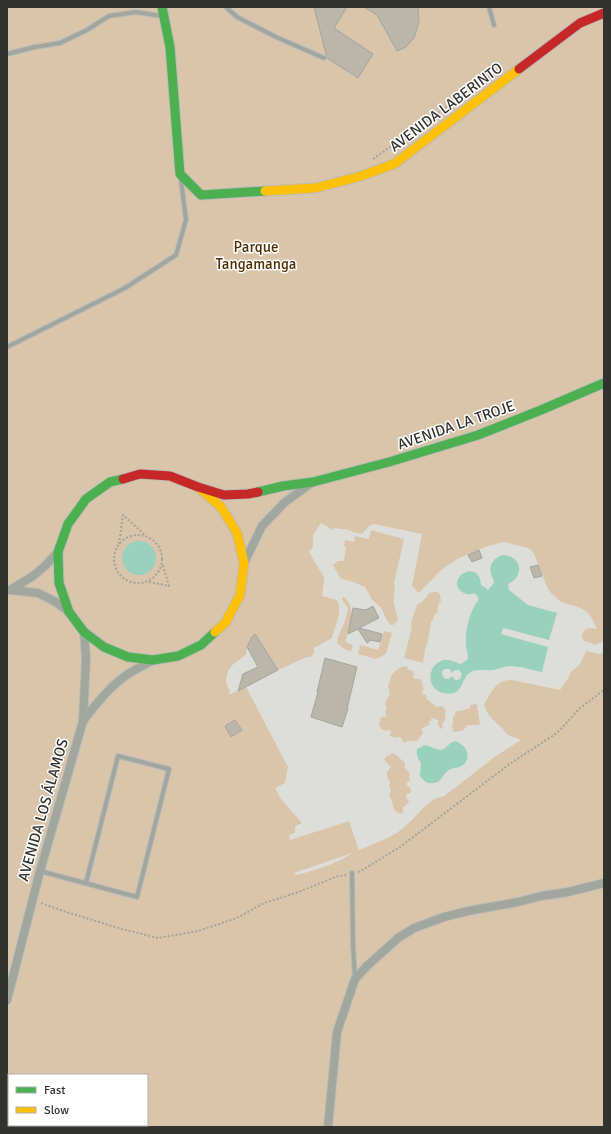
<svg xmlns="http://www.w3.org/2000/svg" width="611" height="1134" viewBox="0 0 611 1134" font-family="Signika,sans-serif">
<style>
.green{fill:#dac5ab;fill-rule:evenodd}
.water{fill:#98d1bd;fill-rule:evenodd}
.building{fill:#bab7a8;stroke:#a4a4a1}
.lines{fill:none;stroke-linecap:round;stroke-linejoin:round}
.lane-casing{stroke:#bbbbb9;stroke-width:6}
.street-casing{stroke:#bbbbb9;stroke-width:10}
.fast-casing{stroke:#bbbbb9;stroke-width:11}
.slow-casing{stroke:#bbbbb9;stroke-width:11}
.jam-casing{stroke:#bbbbb9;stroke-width:11}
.path{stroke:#a1a49f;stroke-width:2;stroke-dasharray:2 2;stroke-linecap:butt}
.lane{stroke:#a1a79f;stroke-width:4}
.street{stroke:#a1a79f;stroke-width:8}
.fast{stroke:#4caf50;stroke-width:9}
.slow{stroke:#ffc107;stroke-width:9}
.jam{stroke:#c62828;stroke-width:9}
.labels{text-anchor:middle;stroke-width:3;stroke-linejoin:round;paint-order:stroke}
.street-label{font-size:15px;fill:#32322f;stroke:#fff}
.park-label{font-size:15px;fill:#4f3003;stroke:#fff}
</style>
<rect width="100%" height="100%" fill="#dddeda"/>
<g class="green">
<path d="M7 7H604V641L595 645C588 640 583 645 582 634 586 627 589 628 597 629L590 615 584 610 578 607 567 604 560 601 550 592 547 587 534 554 531 550 528 548 504 542 488 546 457 559 440 571 419 593 412 586 422 534 374 524 369 526 362 534C356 534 351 530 345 529 342 529 339 529 335 528L333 530 321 523 313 535V547L309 552 324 577V581L322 596 337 600C343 611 335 626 332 638L314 648V653L311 657H307L278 670 255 634C248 639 247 647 246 655 241 659 233 663 230 668 225 675 225 684 230 691L228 695 246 687 288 767 285 783 275 788 281 799 302 823 295 826V833L289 835 290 840 349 821 359 850 381 841 397 833 412 820 425 806 434 799 444 796 469 777 493 758 521 740C517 737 511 737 507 734 505 732 503 728 501 727 493 720 486 714 484 704 493 692 494 680 512 680L560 690 569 677 570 673 580 664 586 651 599 654 604 652V1127H7ZM352 853C336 864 316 870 297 875L294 873ZM9 1075H147V1125H9Z"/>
<path d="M371 530 404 539 394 583C396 590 393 596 394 603 395 609 397 614 398 620L393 625H391L388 622 381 608 377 604 371 599V598L365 587 353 582 340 578 333 565 338 561H344L346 547 344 546 345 540 354 542 355 536 369 539Z"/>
<polygon points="434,592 438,592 440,594 441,602 439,602 437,613 435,614 433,619 431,622 427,645 425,648 425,653 424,656 423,663 404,658 412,627 411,623 417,605 423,601 429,593"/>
<path d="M343 597H344C357 609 350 627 345 642L353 645 351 651 344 649 337 643 338 637 345 621 348 608 342 599Z"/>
<polygon points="384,631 392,633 386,654 376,659 358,654 360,645 378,650"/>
<path d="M405 666 408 667 407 669 409 670 413 671 414 679H421L423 687H424L422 694 426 695 427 699 436 707 442 706 445 709 446 712 445 715V720L442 725 443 728 441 729 438 725V720L432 718 431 719V721H429L430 724 421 729 423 733 417 741H408L404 743 400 737 397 738 394 737H392L389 735 391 733V732L389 729 387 731 381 729 379 724 380 721V719L382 717H385L386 715 385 712 387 709C383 703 387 700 390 694L388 686C390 682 390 679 391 676 394 671 400 667 405 666Z"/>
<path d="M477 704 480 725H467C464 732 460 731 454 732 450 727 454 722 453 717L455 715 456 711H460L470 708V705Z"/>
<path d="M393 753 396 755 405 763V768L410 773 409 777 410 780 406 784 411 789V792L409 794 407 793 406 797 408 801H410L403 808V812L400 814 394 810C392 805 393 800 389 796L391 791 389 786 390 782 387 776V772L391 767 384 760 386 757Z"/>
</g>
<g class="water">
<circle cx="139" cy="558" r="17"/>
<path d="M503 555C522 556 525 576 508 584L509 590 528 605 557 613 549 640 503 628 501 634 548 647 542 672C532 670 520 666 509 666 504 666 499 669 494 670 487 671 479 669 473 671 460 675 465 698 444 693 426 690 426 664 444 660 450 659 455 663 461 664L468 659C468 655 467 651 466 646 465 631 469 612 479 599L475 593C470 595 466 595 462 592 444 578 480 557 481 585L488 590 494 583C494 579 492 577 491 574 488 564 495 557 503 555ZM445 669H450L452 673 455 670H459L462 674 461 678 458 680H455L452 676 449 679H445L442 675V671Z"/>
<path d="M455 741C458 742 463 745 465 748 469 752 468 762 463 765 460 768 455 767 451 769 445 771 443 778 438 782 430 785 425 783 420 776L421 763C418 759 416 755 417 749L425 745C431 746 439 752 444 749 448 746 449 743 455 741Z"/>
</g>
<g class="building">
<polygon points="314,7 347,7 334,28 373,54 358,78 327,58"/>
<polygon points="364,7 418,7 419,22 414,38 406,47 397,51 377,15"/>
<polygon points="479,550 482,558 472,562 468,555"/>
<polygon points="538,565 542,576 534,578 530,567"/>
<polygon points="373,606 379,618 359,628 382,634 380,642 371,640 367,643 358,629 348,634 353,608 366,610"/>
<polygon points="255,634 278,670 238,691 243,674 258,667 247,647 251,638"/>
<polygon points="325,658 357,667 347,709 348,709 342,727 311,717 318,692 317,692"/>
<polygon points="235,720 242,730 231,737 225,726"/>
</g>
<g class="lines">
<g class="lane-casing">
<g id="lane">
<polyline points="226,7 237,17 276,37 324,58"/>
<polyline points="489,7 494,25"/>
<polyline points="7,54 35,47 60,43 87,30 109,16 136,12 162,16"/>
<polyline points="7,347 125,288 176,255 186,220 181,180"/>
<polyline points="40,871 137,897 169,769 118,756 86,883"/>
<polyline points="352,873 353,944 355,979"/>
</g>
</g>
<g class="street-casing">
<g id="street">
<polyline points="244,563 262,526 285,502 310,484"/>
<polyline points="10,590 38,593 56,602 69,612"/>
<polyline points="10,590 33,576 45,566 58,552"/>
<path d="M83 721C96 704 110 686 128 674 136 669 144 665 153 660"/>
<polyline points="7,1000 40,871 83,721 86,658 84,632"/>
<polyline points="328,1127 337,1032 355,979 367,966 398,938 414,928 444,917 468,911 518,902 541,896 568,892 604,883"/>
</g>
</g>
<g class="fast-casing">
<g id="fast">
<polyline points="162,7 170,47 180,174 201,195 265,191"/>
<polyline points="123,479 110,482 86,499 68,524 58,552 59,583 69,612 84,632 104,647 128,657 153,660 178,656 201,645 215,632"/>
<polyline points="258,492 283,486 313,482 389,462 478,435 541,410 604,383"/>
</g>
</g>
<g class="slow-casing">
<g id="slow">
<polyline points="265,191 315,188 358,177 394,164 519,69"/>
<polyline points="198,487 221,507 237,533 244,563 240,595 225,623 215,632"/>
</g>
</g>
<g class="jam-casing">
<g id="jam">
<polyline points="519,69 580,23 604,13"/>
<polyline points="123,479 140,474 170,476 198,487 224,495 248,494 258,492"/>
</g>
</g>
<g class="path">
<polyline points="373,159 490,76"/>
<circle cx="138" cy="559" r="24"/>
<polyline points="119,544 123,515 146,536"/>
<polyline points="149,582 169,586 162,563"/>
<polyline points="358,872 361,871 400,847 511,763 557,733 580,708 604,690"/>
<polyline points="41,903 66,912 122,929 158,938 198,931 237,918 264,903 296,893 338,876 346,875"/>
</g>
<use href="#lane" class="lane"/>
<use href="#street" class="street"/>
<use href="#fast" class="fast"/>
<use href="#slow" class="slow"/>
<use href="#jam" class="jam"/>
</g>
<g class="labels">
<g class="street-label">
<text transform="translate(446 107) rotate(-37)" y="5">AVENIDA LABERINTO</text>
<text transform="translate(456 425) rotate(-19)" y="5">AVENIDA LA TROJE</text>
<text transform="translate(43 810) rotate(-74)" y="5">AVENIDA LOS ÁLAMOS</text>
</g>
<g class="park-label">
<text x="256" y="252">Parque<tspan x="256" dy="17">Tangamanga</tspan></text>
</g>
</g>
<rect width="611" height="1134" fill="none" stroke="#32322f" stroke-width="16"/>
<rect x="8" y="1074" width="140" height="52" fill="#ffffff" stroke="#adadac"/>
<rect x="16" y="1087" width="20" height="6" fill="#4caf50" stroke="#adadac"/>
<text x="44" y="1094" font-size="12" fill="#32322f">Fast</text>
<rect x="16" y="1107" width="20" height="6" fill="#ffc107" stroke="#adadac"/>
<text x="44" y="1114" font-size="12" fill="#32322f">Slow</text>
</svg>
